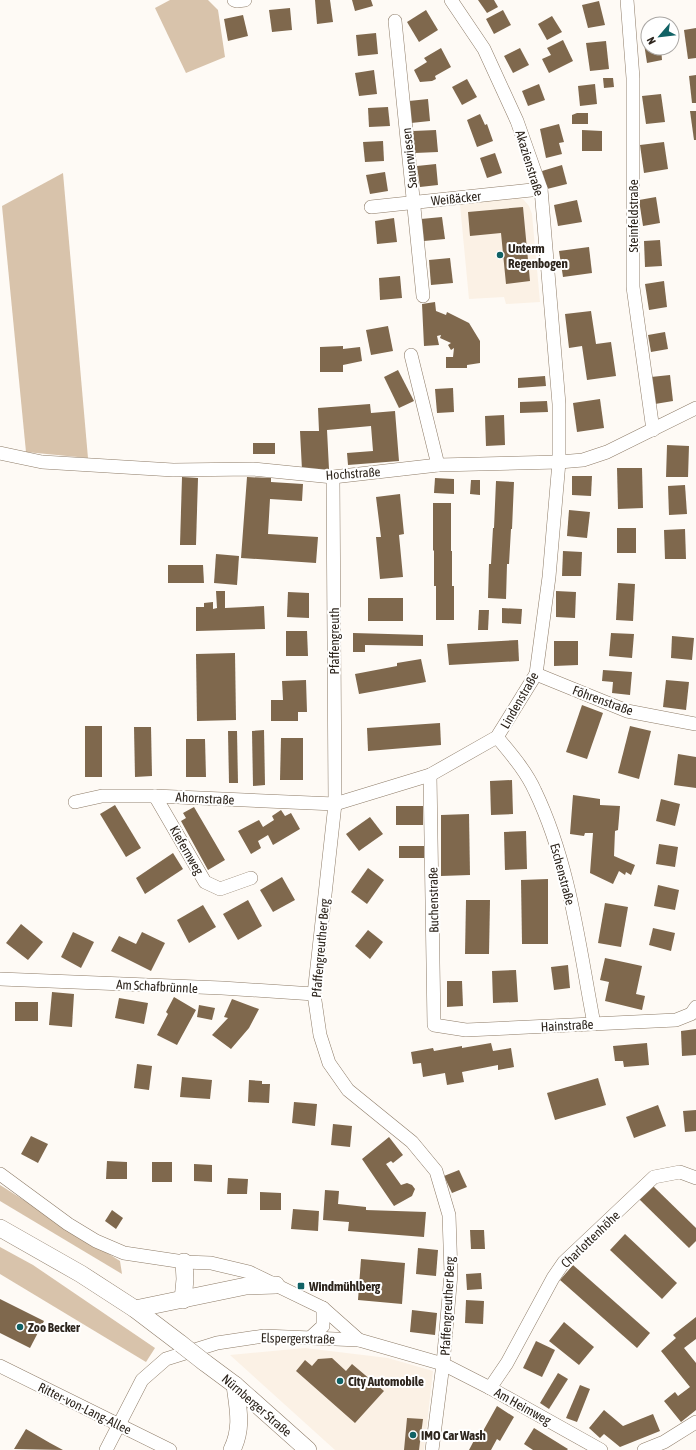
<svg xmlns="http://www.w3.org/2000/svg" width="696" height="1450" viewBox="0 0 696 1450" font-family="'Asap Condensed',sans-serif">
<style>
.built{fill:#fbf1e5}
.green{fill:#d8c3ab}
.building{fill:#7f684d}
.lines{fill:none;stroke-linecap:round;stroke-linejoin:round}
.minor-casing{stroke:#8e7c68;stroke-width:14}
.major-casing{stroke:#8e7c68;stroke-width:18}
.minor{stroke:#fff;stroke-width:13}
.major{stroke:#fff;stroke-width:17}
.major-bridge-casing{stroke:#8e7c68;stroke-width:18;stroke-linecap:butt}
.major-bridge{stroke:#fff;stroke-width:17}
.poi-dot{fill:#116265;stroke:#fff;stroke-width:1.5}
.labels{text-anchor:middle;stroke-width:4;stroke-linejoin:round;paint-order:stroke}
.street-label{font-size:13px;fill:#2d251d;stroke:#fff}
.poi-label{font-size:13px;font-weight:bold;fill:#2d251d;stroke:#fff;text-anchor:start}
</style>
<rect width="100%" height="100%" fill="#fefaf5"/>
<g class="built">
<polygon points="515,197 523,199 529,206 532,214 540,302 506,304 504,297 469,299 460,205"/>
<polygon points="305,1348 388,1358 433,1371 424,1450 335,1450 230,1355"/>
</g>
<g class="green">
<polygon points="170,0 208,0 218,10 225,57 186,73 155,8"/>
<polygon points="63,173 88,458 26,452 2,206"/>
<polygon points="0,1185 120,1261 122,1274 0,1201"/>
<polygon points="0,1247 33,1265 155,1348 146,1362 0,1274"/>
</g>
<g class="building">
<polygon points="315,0 330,0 333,22 317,24"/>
<polygon points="352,0 371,0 373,6 355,11"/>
<polygon points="478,0 494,0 498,7 487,13"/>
<polygon points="599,1 605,25 588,28 582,5"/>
<polygon points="290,8 292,30 272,32 269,10"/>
<polygon points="426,10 438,30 419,42 407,22"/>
<polygon points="503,10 511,25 494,34 486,19"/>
<polygon points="243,15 248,36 228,41 224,19"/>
<polygon points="552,16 562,32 547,40 538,24"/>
<polygon points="696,28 696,58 688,59 684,30"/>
<polygon points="376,33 378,54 358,56 356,35"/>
<polygon points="648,36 648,48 661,48 662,60 647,63 643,37"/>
<polygon points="563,40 573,61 549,73 542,59 551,55 547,48"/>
<polygon points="606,41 609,69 590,71 586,43"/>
<polygon points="441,48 451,67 435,76 436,79 432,81 420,82 414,70 427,62 424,58"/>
<polygon points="520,48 529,65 513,73 504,56"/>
<polygon points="374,70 377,94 359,96 355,73"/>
<polygon points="696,75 696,103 692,103 689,76"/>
<polygon points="603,78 613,78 614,87 604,88"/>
<polygon points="467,79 477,97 462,105 452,87"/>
<polygon points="539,84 545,100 528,106 522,91"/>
<polygon points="595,84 597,104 580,106 578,86"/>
<polygon points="661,94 665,122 646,124 642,96"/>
<polygon points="428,99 430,121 411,123 409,101"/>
<polygon points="388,107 390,126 369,127 368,108"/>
<polygon points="690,111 696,111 696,140 694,140"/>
<polygon points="577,113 588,113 588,124 572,124 572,115"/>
<polygon points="480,114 485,125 487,124 493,141 477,147 467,120"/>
<polygon points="559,124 564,142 559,143 562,154 546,158 540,129"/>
<polygon points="436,130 438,152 415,153 413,131"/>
<polygon points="582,130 602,131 602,151 582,151"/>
<polygon points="383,141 384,161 365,162 363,142"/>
<polygon points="664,142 668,169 644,173 640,145"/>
<polygon points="495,153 502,173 487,178 480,158"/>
<polygon points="436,164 438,185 420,187 417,166"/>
<polygon points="562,165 567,184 547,189 542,171"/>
<polygon points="385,172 388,191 370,194 366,175"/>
<polygon points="656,197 660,223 643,226 639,200"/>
<polygon points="577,200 582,222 558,226 554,205"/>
<polygon points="523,207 530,281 506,284 501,233 470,236 468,212"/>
<polygon points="442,217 445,239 424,241 421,219"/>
<polygon points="394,218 397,242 377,244 375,221"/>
<polygon points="660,240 662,266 645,267 644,241"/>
<polygon points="589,247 592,273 563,277 559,251"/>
<polygon points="450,258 453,283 431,285 429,260"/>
<polygon points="400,276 402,298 380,300 379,278"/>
<polygon points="664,281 667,307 649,310 645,284"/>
<polygon points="435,302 436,311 446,315 447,312 469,323 480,341 480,363 467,365 467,368 446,368 446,357 453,357 454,348 451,350 448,345 451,343 440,338 441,335 437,336 439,345 424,346 422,304"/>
<polygon points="591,311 596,344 611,342 616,376 587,380 582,346 569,348 565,314"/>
<polygon points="388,326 393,351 371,355 366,330"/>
<polygon points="665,332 668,349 651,352 648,335"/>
<polygon points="343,346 343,349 360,347 362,361 343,365 343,372 320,372 320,347"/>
<polygon points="398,370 414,401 399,408 384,377"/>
<polygon points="670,375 673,401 655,404 651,377"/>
<polygon points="545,376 546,386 518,388 518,378"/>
<polygon points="453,388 454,412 437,413 435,389"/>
<polygon points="600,399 604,428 577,432 573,403"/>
<polygon points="547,401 548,412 520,413 520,402"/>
<polygon points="370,404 371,413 395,411 399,461 348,465 347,453 373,451 371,426 327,430 329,469 302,470 300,431 319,431 318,408"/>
<polygon points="504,415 505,445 486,446 485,416"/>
<rect x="253" y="443" width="22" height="11"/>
<polygon points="667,445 689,446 688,477 666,477"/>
<polygon points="617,468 642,468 643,508 618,509"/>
<polygon points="572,476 592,476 591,496 572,495"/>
<polygon points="182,477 198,478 196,545 180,545"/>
<polygon points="247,477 271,478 271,482 303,484 302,501 270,499 268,534 318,537 316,563 241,558"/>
<polygon points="435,478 454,479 454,494 434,493"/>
<polygon points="471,480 480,480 480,495 470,494"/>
<polygon points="496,481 514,482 512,529 511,529 509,564 507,564 506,599 488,598 489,564 491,564 493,528 494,528"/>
<polygon points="685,485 687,514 669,515 668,486"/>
<polygon points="400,494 404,534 399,535 403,577 380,579 376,537 381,537 376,497"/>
<polygon points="433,503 451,503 451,551 452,551 452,586 454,586 454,620 436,620 436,586 434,586 434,550 433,551"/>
<polygon points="569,510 590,512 587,538 567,536"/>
<rect x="617" y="528" width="19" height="25"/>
<polygon points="685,529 686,559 665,559 664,530"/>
<polygon points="563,551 582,552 581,576 562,576"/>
<polygon points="216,554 239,556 237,585 214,583"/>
<polygon points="168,565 203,565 204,583 168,583"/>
<polygon points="618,583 635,584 633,621 616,620"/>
<polygon points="216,591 225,591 225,608 264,606 265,629 196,631 196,607 204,607 204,603 213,602 213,609 217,608"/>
<polygon points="556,591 576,592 575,618 556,617"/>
<polygon points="288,592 309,593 309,618 287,617"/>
<rect x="368" y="598" width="35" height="23"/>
<polygon points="502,608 522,609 521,624 502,623"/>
<polygon points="479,610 489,610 488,630 478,630"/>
<polygon points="286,631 307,631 308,656 286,656"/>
<polygon points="353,633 423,635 423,646 365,645 365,652 353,652"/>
<polygon points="611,633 634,634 632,658 609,656"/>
<polygon points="672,636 694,638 692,660 671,658"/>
<polygon points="518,640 519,661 449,665 447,644"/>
<polygon points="554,641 578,641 578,665 554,666"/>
<polygon points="235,653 236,720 197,721 196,654"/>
<polygon points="421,659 426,682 359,694 355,674 397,666 397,663"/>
<polygon points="603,670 632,672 630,695 612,693 613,682 602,681"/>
<polygon points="306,680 307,712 298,712 298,721 271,721 271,700 283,700 282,681"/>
<polygon points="666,680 689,682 686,710 663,707"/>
<polygon points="582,705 603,713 587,759 566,752"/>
<polygon points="440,723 441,745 368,751 367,728"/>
<rect x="85" y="726" width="17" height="51"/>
<polygon points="630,726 651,731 639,779 618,773"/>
<polygon points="134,727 151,727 152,776 135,777"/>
<polygon points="264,730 265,785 253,786 252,731"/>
<polygon points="228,731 237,731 238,783 229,783"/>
<polygon points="281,738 303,738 303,780 280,780"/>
<polygon points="186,739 205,739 206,777 186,777"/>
<polygon points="678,754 696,757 696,788 674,785"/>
<polygon points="512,780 513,814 491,815 490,781"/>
<polygon points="573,795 600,799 600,805 620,806 618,830 615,831 614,856 635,865 631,875 626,872 625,875 619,871 613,884 590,873 593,833 585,833 584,836 570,834"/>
<polygon points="661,799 680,804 675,826 656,821"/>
<polygon points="115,805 141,848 126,857 100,814"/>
<rect x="396" y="806" width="27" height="19"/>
<polygon points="194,807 225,860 208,870 181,821 186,818 183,813"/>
<polygon points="281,810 285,816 291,813 300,829 273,845 268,835 258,841 261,848 251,854 238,831 259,820 263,827 274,820 272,816"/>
<polygon points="469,814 470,875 441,876 441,815"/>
<polygon points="370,817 383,834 359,851 346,834"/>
<polygon points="526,831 527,869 505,870 504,832"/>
<polygon points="659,844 678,847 675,867 656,864"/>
<rect x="399" y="846" width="25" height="12"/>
<polygon points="173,853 183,869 145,894 136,878"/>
<polygon points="368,868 384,880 367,904 351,892"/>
<polygon points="282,877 295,900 273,912 260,890"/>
<polygon points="548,879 548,944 522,944 521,880"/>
<polygon points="658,885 679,890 675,910 654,906"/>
<polygon points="248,900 262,926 238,940 223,914"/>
<polygon points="466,900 490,900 489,954 465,954"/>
<polygon points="605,903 628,907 621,947 598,943"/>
<polygon points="203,905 216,927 189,943 177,920"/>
<polygon points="21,924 43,942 28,960 6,943"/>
<polygon points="653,928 675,933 671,951 649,945"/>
<polygon points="368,930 383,942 370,959 355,946"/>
<polygon points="73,932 94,942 81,968 61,957"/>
<polygon points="142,932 165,943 151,971 111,951 119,936 136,944"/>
<polygon points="605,958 642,966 636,994 645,996 642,1010 605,1001 609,982 600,980"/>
<polygon points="568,965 570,988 554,990 551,967"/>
<polygon points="516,970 518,1002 493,1003 492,971"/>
<polygon points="447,981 462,981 463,1006 447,1007"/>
<polygon points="52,992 74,994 72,1027 49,1025"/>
<polygon points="174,997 196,1010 177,1045 157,1035 168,1014 166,1012"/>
<polygon points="119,998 148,1003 144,1024 115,1018"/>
<polygon points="232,999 259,1009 249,1028 231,1049 212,1035 228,1018 224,1017"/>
<rect x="15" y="1002" width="23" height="19"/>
<polygon points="199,1005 215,1008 212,1020 197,1017"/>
<polygon points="696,1029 696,1055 682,1056 681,1031"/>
<polygon points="491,1043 493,1051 511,1048 514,1067 498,1070 498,1065 462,1072 464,1082 447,1085 445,1073 423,1077 421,1063 413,1064 411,1052 433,1048 434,1051 462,1046 462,1048"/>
<polygon points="647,1043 649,1065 624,1067 623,1061 615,1061 613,1046"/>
<polygon points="137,1064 152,1066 149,1090 134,1088"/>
<polygon points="182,1077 212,1080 210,1099 180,1097"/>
<polygon points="598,1078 606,1105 555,1120 547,1093"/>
<polygon points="249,1080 262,1081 262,1084 270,1084 269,1103 248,1102"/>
<polygon points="294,1102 317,1104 315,1126 292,1123"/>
<polygon points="658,1105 666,1126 634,1138 626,1117"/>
<polygon points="696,1110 696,1131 685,1132 683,1111"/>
<polygon points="333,1124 352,1126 350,1147 331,1145"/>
<polygon points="31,1136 48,1144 38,1163 21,1154"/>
<polygon points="389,1137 403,1155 393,1163 391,1161 386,1164 401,1185 407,1183 412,1185 415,1189 412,1196 394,1206 362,1159"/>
<polygon points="107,1161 127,1162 127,1179 106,1179"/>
<rect x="152" y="1162" width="20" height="20"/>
<polygon points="194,1164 212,1165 212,1182 194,1181"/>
<polygon points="459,1170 467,1187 452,1193 444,1176"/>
<polygon points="228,1178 248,1179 247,1194 227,1194"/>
<polygon points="652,1185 696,1228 696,1241 689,1248 639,1199"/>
<polygon points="325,1190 339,1191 338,1204 366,1207 366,1210 426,1212 424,1237 348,1231 349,1222 323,1220"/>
<polygon points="260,1192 281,1193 281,1210 260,1210"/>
<polygon points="293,1209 319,1211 318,1231 291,1229"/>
<polygon points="112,1210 123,1218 116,1229 105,1221"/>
<polygon points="470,1230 484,1230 485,1249 471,1249"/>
<polygon points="625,1234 677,1283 662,1299 610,1250"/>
<polygon points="418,1248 438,1250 436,1276 416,1274"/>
<polygon points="361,1259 405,1263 402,1304 358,1300"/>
<polygon points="573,1265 650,1333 637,1348 560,1280"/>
<polygon points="481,1273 482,1289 467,1290 466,1274"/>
<polygon points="0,1299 44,1321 30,1348 0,1333"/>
<polygon points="466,1300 484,1301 483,1324 465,1323"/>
<polygon points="412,1310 437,1313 435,1335 410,1332"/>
<polygon points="696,1317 696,1339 684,1348 696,1363 696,1410 681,1422 664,1401 675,1392 678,1396 690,1387 661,1351 676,1338 673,1335"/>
<polygon points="564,1322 594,1347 579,1365 549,1341"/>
<polygon points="536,1341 555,1350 542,1377 523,1368"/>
<polygon points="332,1358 346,1371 352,1364 384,1391 355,1423 296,1371 305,1360 312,1366 318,1359"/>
<polygon points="558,1373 568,1379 549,1409 540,1403"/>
<polygon points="580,1385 590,1389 577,1422 566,1418"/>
<polygon points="497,1406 514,1417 500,1441 497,1439 491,1450 469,1450 480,1429 483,1431"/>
<polygon points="604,1410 623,1426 653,1414 660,1431 620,1447 604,1434 600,1438 589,1428"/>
<polygon points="407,1418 423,1419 419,1450 404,1450"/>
<polygon points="534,1428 568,1449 567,1450 533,1450 524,1444"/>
<polygon points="26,1429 50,1443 63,1450 14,1449"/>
</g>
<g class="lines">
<g class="minor-casing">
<g id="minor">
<polyline points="234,0 237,1 245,0"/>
<polyline points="627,0 633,78 633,287 653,430"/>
<polyline points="395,21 423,296"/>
<polyline points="371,207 541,189"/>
<polyline points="411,355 438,465"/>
<polyline points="0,453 42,462 173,470 253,469 333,477 438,465 559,462 583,460 607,452 696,408"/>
<polyline points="333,477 335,804 314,994 320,1035 329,1063 348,1090 412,1142 436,1171 449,1215 451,1274 443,1364 432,1450"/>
<polyline points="536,674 627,711 696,724"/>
<path d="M497 737C511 754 526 771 535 791 570 864 579 946 594 1024"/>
<polyline points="430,775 434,1025 466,1030 676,1020 691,1014 696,1007"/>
<polyline points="155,796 205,882 220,889 251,878"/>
<polyline points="75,802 102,796 155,796 335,804 430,775 497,737 536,674 549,577 559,462 559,404 541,189 517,121 484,49 451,0"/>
<polyline points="0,979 222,988 314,994"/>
<polyline points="0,1174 68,1224 96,1241 124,1253 184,1262 211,1263 249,1272 323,1308 359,1340"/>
<polyline points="311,1337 323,1326 323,1308"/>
<polyline points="0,1366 170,1450"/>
<polyline points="490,1388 507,1363 553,1278 564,1262 654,1177 680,1172 696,1178"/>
<polyline points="106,1450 142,1380 166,1359 217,1343 264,1336 359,1340 443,1364 490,1388 601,1450"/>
<polyline points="644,1450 664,1442 696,1422"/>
</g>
</g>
<g class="major-casing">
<g id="major">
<polyline points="0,1228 81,1274 135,1309 181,1344"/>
<polyline points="183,1300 185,1279 184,1262"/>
<polyline points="135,1309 246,1286 276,1285"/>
<polyline points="204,1362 235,1385 308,1450"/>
<path d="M232 1450C243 1427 238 1409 235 1385"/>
</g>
</g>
<use href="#minor" class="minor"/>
<use href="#major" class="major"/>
<g class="major-bridge-casing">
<polyline id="major-bridge" points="181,1344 204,1362"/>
</g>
<use href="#major-bridge" class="major-bridge"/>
</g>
<g class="poi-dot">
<circle cx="500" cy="255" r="4"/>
<rect x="297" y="1282" width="8" height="8" rx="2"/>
<circle cx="20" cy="1327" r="4"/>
<circle cx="340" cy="1381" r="4"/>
<circle cx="413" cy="1435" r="4"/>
</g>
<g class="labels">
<g class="street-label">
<text transform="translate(409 158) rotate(-96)" y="5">Sauerwiesen</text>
<text transform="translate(530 163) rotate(73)" y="5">Akazienstraße</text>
<text transform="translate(456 198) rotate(-6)" y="5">Weißäcker</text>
<text transform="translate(633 216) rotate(-90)" y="5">Steinfeldstraße</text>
<text transform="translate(353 473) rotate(-4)" y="5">Hochstraße</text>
<text transform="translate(334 641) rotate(-90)" y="5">Pfaffengreuth</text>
<text transform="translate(519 700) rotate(-60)" y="5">Lindenstraße</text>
<text transform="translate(603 700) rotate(20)" y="5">Föhrenstraße</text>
<text transform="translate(205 798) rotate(3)" y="5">Ahornstraße</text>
<text transform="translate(187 850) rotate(60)" y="5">Kiefernweg</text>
<text transform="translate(563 874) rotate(75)" y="5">Eschenstraße</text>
<text transform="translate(433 900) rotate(-91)" y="5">Buchenstraße</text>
<text transform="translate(320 948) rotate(-85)" y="5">Pfaffengreuther Berg</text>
<text transform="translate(157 986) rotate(3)" y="5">Am Schafbrünnle</text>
<text transform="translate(567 1025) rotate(-3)" y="5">Hainstraße</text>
<text transform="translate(590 1239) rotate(-44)" y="5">Charlottenhöhe</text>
<text transform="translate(447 1306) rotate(-87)" y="5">Pfaffengreuther Berg</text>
<text transform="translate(298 1338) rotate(1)" y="5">Elspergerstraße</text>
<text transform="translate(257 1405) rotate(41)" y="5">Nürnberger Straße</text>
<text transform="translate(523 1406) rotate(29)" y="5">Am Heimweg</text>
<text transform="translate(85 1408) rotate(26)" y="5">Ritter-von-Lang-Allee</text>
</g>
<g class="poi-label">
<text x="508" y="253">Unterm<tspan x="508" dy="15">Regenbogen</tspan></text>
<text x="309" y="1291">Windmühlberg</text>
<text x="28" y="1332">Zoo Becker</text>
<text x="348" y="1386">City Automobile</text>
<text x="421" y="1440">IMO Car Wash</text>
</g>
</g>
<g transform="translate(660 36) rotate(242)"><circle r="19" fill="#ffffff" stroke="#aba8a5"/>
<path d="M0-3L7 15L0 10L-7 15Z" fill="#116265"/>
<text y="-6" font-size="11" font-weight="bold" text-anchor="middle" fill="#2d251d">N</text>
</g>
</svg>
